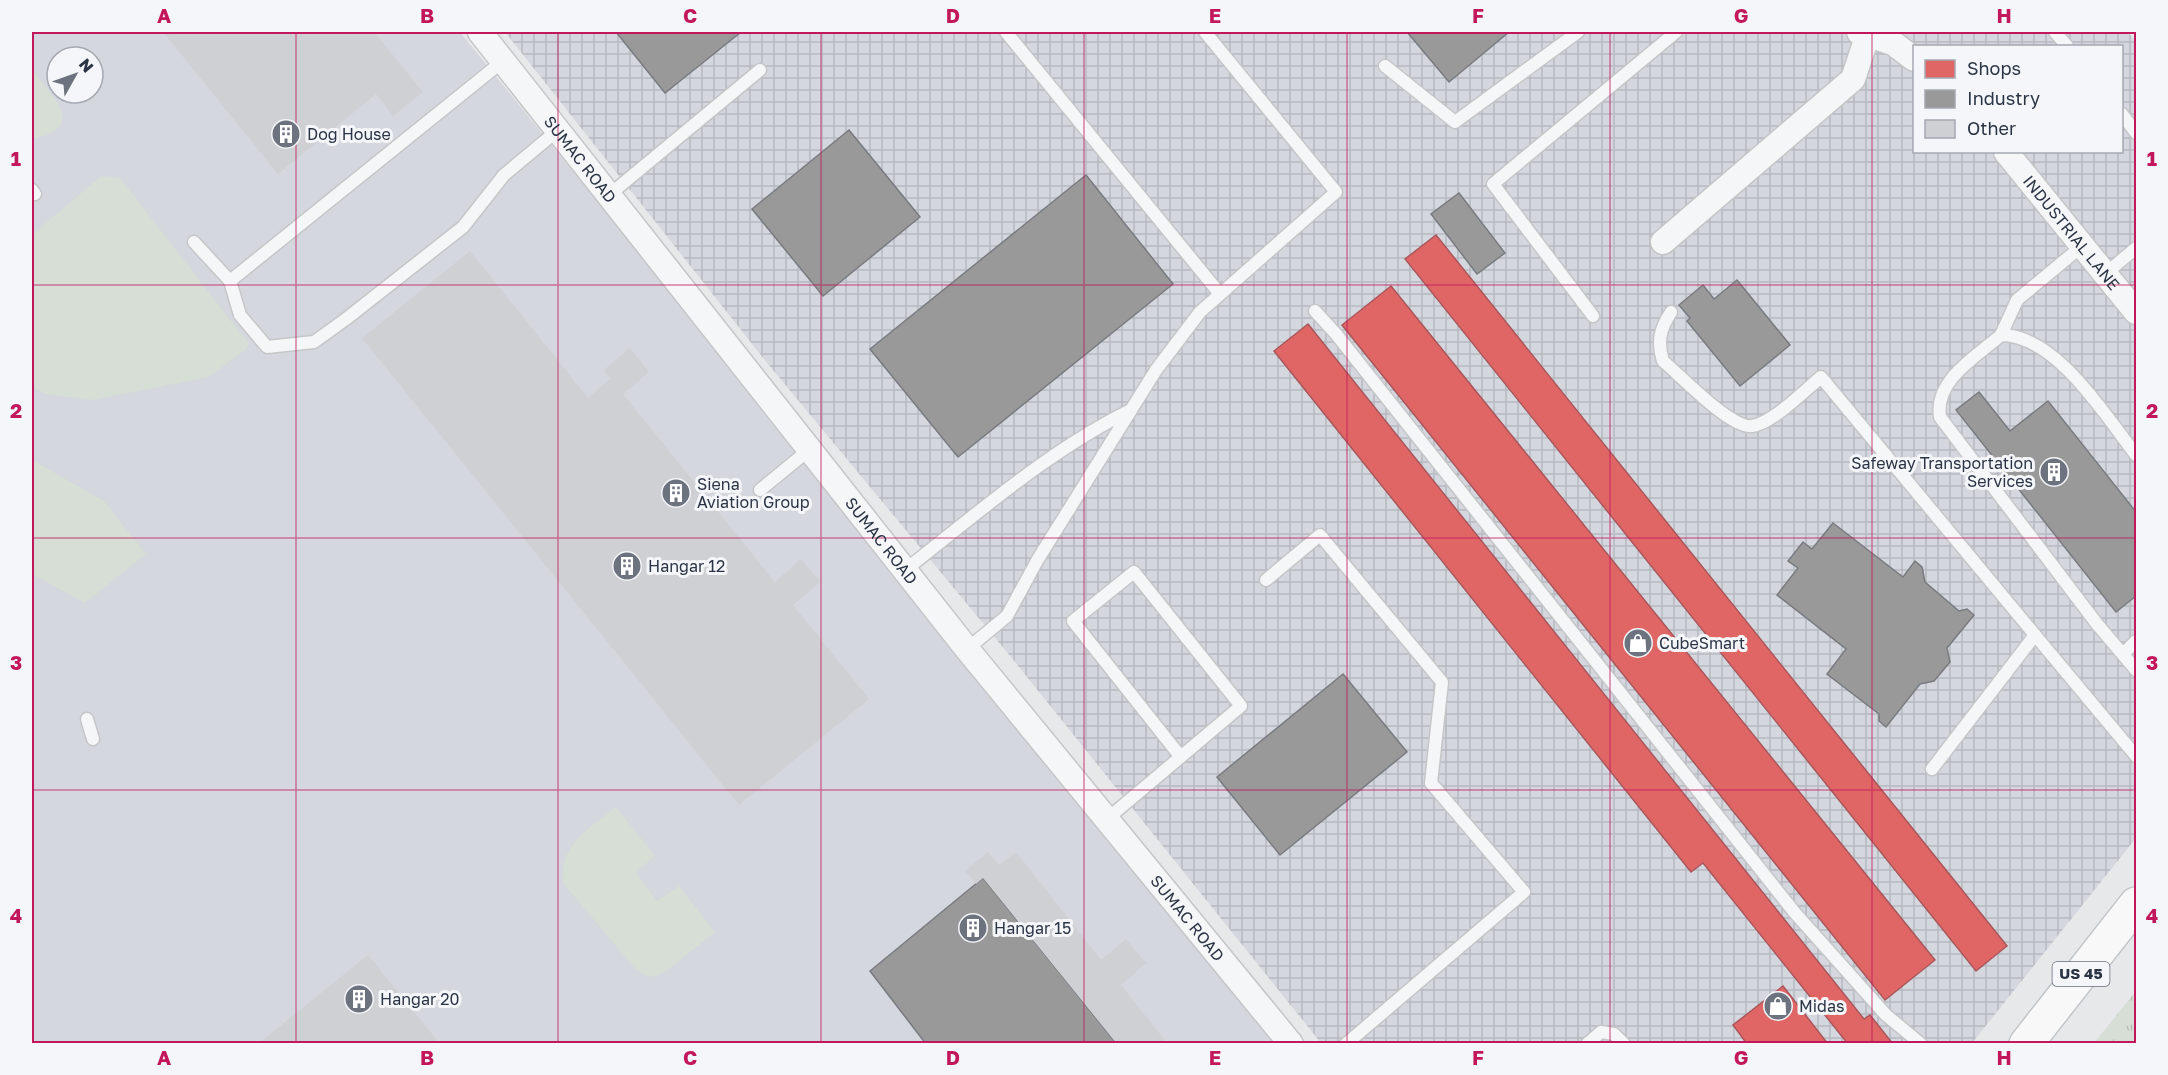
<svg xmlns="http://www.w3.org/2000/svg" width="2168" height="1075" viewBox="0 0 2168 1075" font-family="'Golos Text',sans-serif">
<style>
.built{fill:#d4d7dd;fill-rule:evenodd}
.industrial{fill:url(#industrial-grid);fill-rule:evenodd}
.grass{fill:#d6ded6}
.park{fill:url(#park-tufts)}
.shops{fill:#e06666;stroke:#aa575c;stroke-width:1.5}
.industry{fill:#999;stroke:#787b80;stroke-width:1.5}
.building{fill:#ced0d3}
.lines{fill:none;stroke-linecap:round;stroke-linejoin:round}
.lane-casing{stroke:#c4c6c8;stroke-width:15}
.street-casing{stroke:#c4c6c8;stroke-width:27}
.primary-casing{stroke:#c2c5c8;stroke-width:36}
.lane{stroke:#f5f6f7;stroke-width:12}
.street{stroke:#f5f6f7;stroke-width:24}
.primary{stroke:#f8f8f8;stroke-width:33}
.grid{fill:none;stroke:#c2185b;stroke-width:1.5;stroke-opacity:0.55}
.labels{text-anchor:middle;stroke-width:6;stroke-linejoin:round;paint-order:stroke}
.shield{fill:#f4f6f9;stroke:#676e7b;stroke-width:1.5}
.shield-label{font-size:15px;font-weight:bold;fill:#2b3445}
.poi-label{font-size:16px;fill:#2b3445;stroke:#f4f6f9;text-anchor:start}
.street-label{font-size:16px;fill:#2b3445;stroke:#f4f6f9}
.neatline{fill:none;stroke:#c2185b;stroke-width:2}
.grid-label{font-size:20px;text-anchor:middle;font-weight:bold;fill:#c2185b}
</style>
<defs>
<pattern id="industrial-grid" width="8" height="8" patternUnits="userSpaceOnUse" patternTransform="scale(1.5)"><rect width="8" height="8" fill="#d4d7dd"/><path d="M0 4h8M4 0v8" fill="none" stroke="#b6b9bf"/></pattern>
<pattern id="park-tufts" width="24" height="20" patternUnits="userSpaceOnUse" patternTransform="scale(1.5)"><rect width="24" height="20" fill="#d6ded6"/><path d="M3 7l-1-3M5 7V3M7 7l1-3M15 17l-1-3M17 17v-4M19 17l1-3" fill="none" stroke="#b8bfb9"/></pattern>
</defs>
<rect width="100%" height="100%" fill="#e6e8ea"/>
<path class="built" d="M32 32H460L1278 1043H32ZM57 57H93V93H57Z"/>
<path class="industrial" d="M505 32H2128L2136 42V838L1972 1043H1321L1011 657 768 364ZM1914 46H2122V152H1914Z"/>
<g class="grass">
<path d="M32 70C53 97 89 128 32 139Z"/>
<polygon points="101,176 120,178 249,344 245,350 209,377 164,386 92,400 45,394 32,387 32,235"/>
<polygon points="32,460 104,501 146,554 85,603 32,574"/>
<path d="M616 807 655 856 636 872 657 901 679 886 715 932 664 973 649 977 636 970 563 883C560 842 588 830 616 807Z"/>
</g>
<polygon class="park" points="2136,991 2136,1043 2094,1043"/>
<g class="shops">
<polygon points="1436,235 2007,946 1976,971 1405,259"/>
<polygon points="1391,286 1935,960 1885,1000 1342,325"/>
<polygon points="1308,324 1864,1019 1870,1015 1893,1044 1848,1044 1703,863 1691,872 1274,351"/>
<polygon points="1783,986 1828,1044 1747,1044 1733,1025"/>
</g>
<g class="industry">
<polygon points="616,32 741,32 665,93"/>
<polygon points="1407,32 1509,32 1449,82"/>
<polygon points="849,130 920,217 823,296 752,209"/>
<polygon points="1086,175 1173,284 958,457 870,349"/>
<polygon points="1459,193 1505,253 1477,274 1431,214"/>
<polygon points="1737,280 1790,345 1740,386 1687,321 1690,318 1679,305 1703,285 1714,299"/>
<polygon points="1979,392 2010,431 2048,401 2136,512 2136,596 2116,612 1956,410"/>
<polygon points="1833,523 1903,577 1915,561 1922,567 1925,582 1959,611 1967,609 1974,615 1947,648 1950,662 1934,681 1920,684 1886,727 1879,721 1879,714 1827,674 1846,649 1777,595 1798,568 1788,561 1803,542 1812,549"/>
<polygon points="1343,674 1407,752 1280,855 1217,777"/>
<polygon points="983,878 1117,1044 926,1044 870,971"/>
</g>
<g class="building">
<polygon points="163,32 374,32 423,92 393,116 376,94 278,174"/>
<polygon points="470,251 588,398 611,378 604,370 630,348 649,372 623,394 775,582 801,559 820,582 793,605 869,699 739,805 362,338"/>
<polygon points="988,852 999,865 1016,852 1101,960 1126,939 1146,963 1121,985 1168,1044 1117,1044 983,878 976,884 965,871"/>
<polygon points="368,955 440,1044 258,1044"/>
</g>
<g class="lines">
<g class="lane-casing">
<g id="lane">
<polyline points="1006,32 1220,294"/>
<polyline points="2055,32 2067,46"/>
<polyline points="1385,66 1455,122 1578,32"/>
<polyline points="2122,114 2136,133"/>
<polyline points="32,190 35,194"/>
<polyline points="609,195 760,70"/>
<polyline points="194,242 230,281 240,315 267,347 314,342 346,319 463,227 504,175 558,130"/>
<polyline points="2105,274 2136,248"/>
<polyline points="230,281 503,61"/>
<polyline points="1315,311 1336,334 1795,913 1886,1015 1921,1044"/>
<path d="M1671 312C1660 329 1657 341 1663 361 1681 376 1731 429 1752 426 1773 423 1804 391 1821 377L2035 635"/>
<polyline points="1593,316 1493,184 1676,32"/>
<polyline points="2001,335 2017,300 2082,246"/>
<path d="M2136 455C2105 415 2056 335 2001 335 1976 357 1934 380 1940 417L2097 624 2136 670"/>
<polyline points="760,490 810,449"/>
<path d="M905 570C978 513 1048 451 1131 410"/>
<polyline points="1266,580 1320,535 1442,682 1431,783 1524,892 1346,1044"/>
<polyline points="967,649 1007,616 1038,559 1156,370 1200,312 1336,192 1205,32"/>
<polyline points="2123,654 2136,641"/>
<polyline points="87,719 93,739"/>
<polyline points="1932,769 2035,635 2136,756"/>
<polyline points="1107,819 1241,706 1134,572 1073,621 1180,756"/>
<polyline points="1587,1044 1601,1032 1614,1034 1624,1044"/>
</g>
</g>
<g class="street-casing">
<g id="street">
<path id="s1" d="M480 32 967 649 1291 1044"/>
<polyline points="1859,32 1893,43 1914,59"/>
<path id="s2" d="M2006 152 2136 312"/>
<polyline points="1663,242 1853,79 1868,34"/>
</g>
</g>
<g class="primary-casing">
<polyline id="primary" points="2026,1044 2136,904"/>
</g>
<use href="#lane" class="lane"/>
<use href="#street" class="street"/>
<use href="#primary" class="primary"/>
</g>
<path class="grid" d="M296 32V1044M558 32V1044M821 32V1044M1084 32V1044M1347 32V1044M1610 32V1044M1872 32V1044M32 285H2136M32 538H2136M32 790H2136"/>
<defs>
<g id="building-disc" transform="scale(1.5)"><circle r="9.5" fill="#6c737f" stroke="#f4f6f9"/><path d="M-4-6H4V6H1V3H-1V6H-4ZM-2.5-4.3h1.7v1.8h-1.7ZM.8-4.3h1.7v1.8H.8ZM-2.5-1h1.7V.8h-1.7ZM.8-1h1.7V.8H.8Z" fill="#fff"/></g>
<g id="shop-disc" transform="scale(1.5)"><circle r="9.5" fill="#6c737f" stroke="#f4f6f9"/><path d="M-5-2.5h2.3a2.7 3.5 0 0 1 5.4 0H5L5.5 6h-11ZM-1.5-2.5h3a1.5 2.3 0 0 0-3 0Z" fill="#fff"/></g>
</defs>
<g fill-rule="evenodd">
<use href="#building-disc" x="286" y="134"/>
<use href="#building-disc" x="2054" y="472"/>
<use href="#building-disc" x="676" y="493"/>
<use href="#building-disc" x="627" y="566"/>
<use href="#shop-disc" x="1638" y="643"/>
<use href="#building-disc" x="973" y="928"/>
<use href="#building-disc" x="359" y="999"/>
<use href="#shop-disc" x="1778" y="1006"/>
</g>
<g class="labels">
<rect class="shield" x="2052.5" y="962" width="57" height="24" rx="4.5"/>
<g class="shield-label">
<text x="2081" y="979">US 45</text>
</g>
<g class="poi-label">
<text x="307" y="140">Dog House</text>
<text x="2033" y="469" text-anchor="end">Safeway Transportation<tspan x="2033" dy="18">Services</tspan></text>
<text x="697" y="490">Siena<tspan x="697" dy="18">Aviation Group</tspan></text>
<text x="648" y="572">Hangar 12</text>
<text x="1659" y="649">CubeSmart</text>
<text x="994" y="934">Hangar 15</text>
<text x="380" y="1005">Hangar 20</text>
<text x="1799" y="1012">Midas</text>
</g>
<g class="street-label">
<text dy="6" stroke="none"><textPath href="#s1" startOffset="162">SUMAC ROAD</textPath></text>
<text dy="6" stroke="none"><textPath href="#s2" startOffset="104">INDUSTRIAL LANE</textPath></text>
<text dy="6" stroke="none"><textPath href="#s1" startOffset="648">SUMAC ROAD</textPath></text>
<text dy="6" stroke="none"><textPath href="#s1" startOffset="1134">SUMAC ROAD</textPath></text>
</g>
</g>
<rect width="2168" height="1075" fill="none" stroke="#f4f6f9" stroke-width="66"/>
<rect x="1913" y="45" width="210" height="108" fill="#f4f6f9" stroke="#a4a8b1" stroke-width="1.5"/>
<rect x="1925" y="60" width="30" height="18" fill="#e06666" stroke="#a4a8b1" stroke-width="1.5"/>
<text x="1967" y="75" font-size="18" fill="#2b3445">Shops</text>
<rect x="1925" y="90" width="30" height="18" fill="#999999" stroke="#a4a8b1" stroke-width="1.5"/>
<text x="1967" y="105" font-size="18" fill="#2b3445">Industry</text>
<rect x="1925" y="120" width="30" height="18" fill="#ced0d3" stroke="#a4a8b1" stroke-width="1.5"/>
<text x="1967" y="135" font-size="18" fill="#2b3445">Other</text>
<g transform="translate(75 75) rotate(50)"><circle r="28" fill="#f4f6f9" stroke="#a4a8b1" stroke-width="1.5"/>
<path d="M0-4.5L10 22L0 15L-10 22Z" fill="#6c737f"/>
<text y="-9" font-size="16" font-weight="bold" text-anchor="middle" fill="#2b3445">N</text>
</g>
<rect x="33" y="33" width="2102" height="1009" class="neatline"/>
<g class="grid-label">
<text x="164" y="23">A</text>
<text x="427" y="23">B</text>
<text x="690" y="23">C</text>
<text x="953" y="23">D</text>
<text x="1215" y="23">E</text>
<text x="1478" y="23">F</text>
<text x="1741" y="23">G</text>
<text x="2004" y="23">H</text>
<text x="16" y="166">1</text>
<text x="2152" y="166">1</text>
<text x="16" y="418">2</text>
<text x="2152" y="418">2</text>
<text x="16" y="670">3</text>
<text x="2152" y="670">3</text>
<text x="16" y="923">4</text>
<text x="2152" y="923">4</text>
<text x="164" y="1065">A</text>
<text x="427" y="1065">B</text>
<text x="690" y="1065">C</text>
<text x="953" y="1065">D</text>
<text x="1215" y="1065">E</text>
<text x="1478" y="1065">F</text>
<text x="1741" y="1065">G</text>
<text x="2004" y="1065">H</text>
</g>
</svg>
